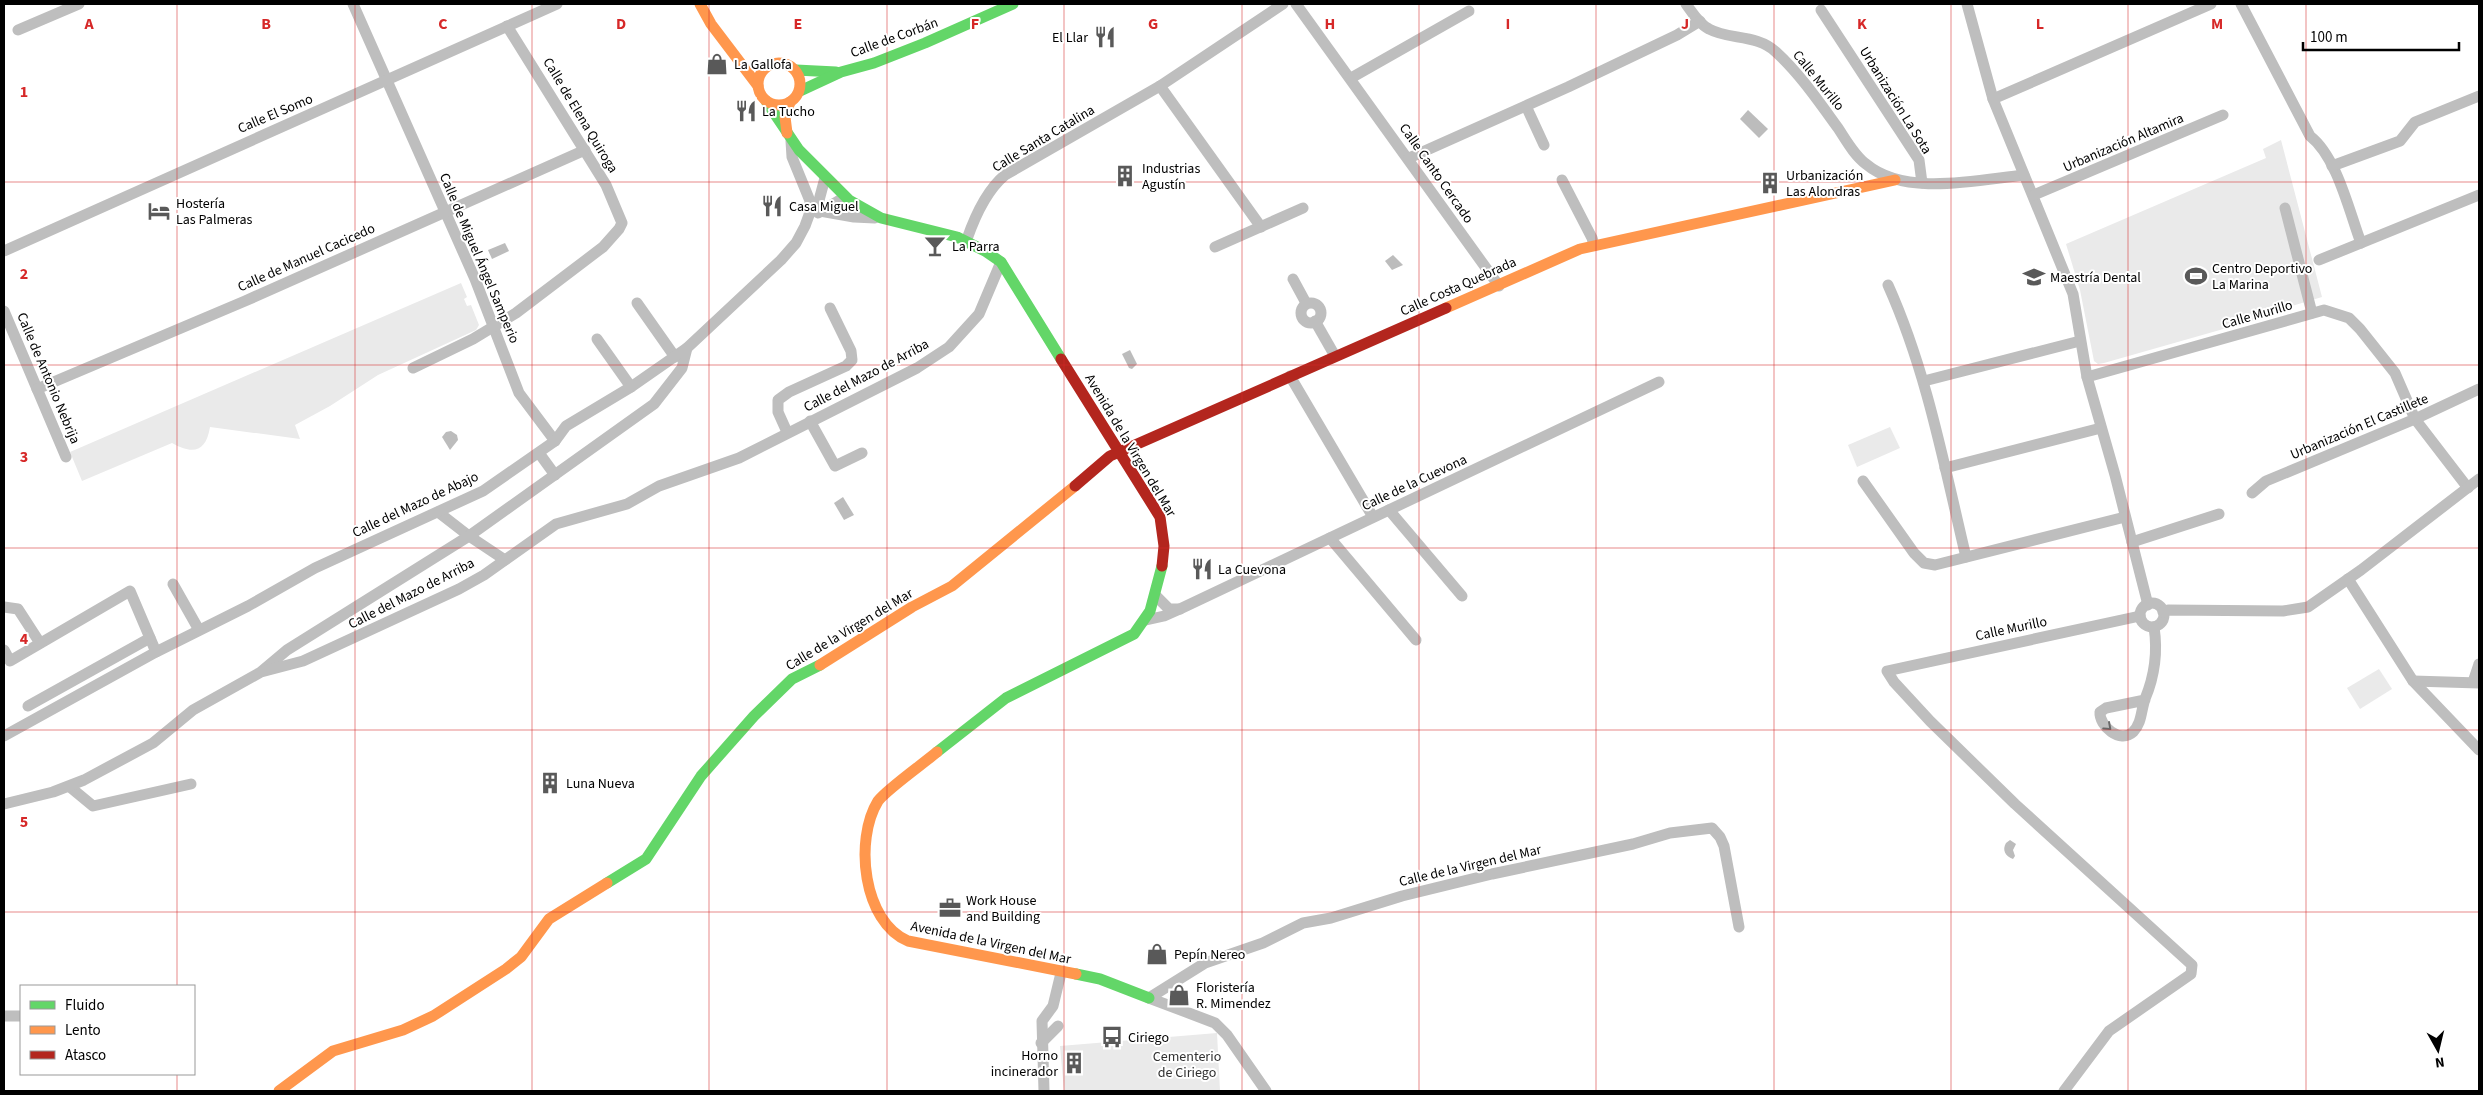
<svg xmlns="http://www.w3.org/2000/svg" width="2483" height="1095" viewBox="0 0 2483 1095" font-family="'Source Sans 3',sans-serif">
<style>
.green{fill:#eaeaea}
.water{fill:#bcbcbc}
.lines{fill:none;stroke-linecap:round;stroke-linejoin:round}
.street{stroke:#bebebe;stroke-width:11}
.fast{stroke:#63d668;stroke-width:11}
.slow{stroke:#ff974d;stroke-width:11}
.jam{stroke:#b3261e;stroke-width:11}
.oneway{stroke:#686868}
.grid{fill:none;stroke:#d62828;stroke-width:1;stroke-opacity:0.55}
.labels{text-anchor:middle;stroke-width:4;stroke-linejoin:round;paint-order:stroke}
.street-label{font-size:14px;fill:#000;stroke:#fff}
.poi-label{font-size:14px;fill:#000;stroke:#fff;text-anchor:start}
.park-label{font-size:14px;fill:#303030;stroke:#fff}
.grid-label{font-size:16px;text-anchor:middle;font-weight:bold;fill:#d62828;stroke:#fff;stroke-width:4;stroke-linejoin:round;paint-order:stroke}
</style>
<rect width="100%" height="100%" fill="#fff"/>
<g class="green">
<polygon points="2281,140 2322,297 2255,317 2255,320 2104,363 2098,364 2094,361 2080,290 2066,244 2266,158 2263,149"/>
<path d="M461 283 467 297 464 299 467 306 471 305 479 325 476 330 378 375 330 406 295 425 300 439 210 427C206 452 193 455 172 443L82 481 70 452Z"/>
<polygon points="1890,427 1900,448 1857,467 1848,445"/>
<polygon points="2379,669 2392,689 2360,709 2347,688"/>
<polygon points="1217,1033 1220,1091 1064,1091 1060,1046"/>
</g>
<g class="water">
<polygon points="1748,110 1768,129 1759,138 1740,119"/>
<polygon points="505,243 509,251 492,259 488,250"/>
<polygon points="1393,255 1403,265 1392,270 1385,261"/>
<polygon points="1130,350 1137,364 1132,369 1129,368 1122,354"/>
<polygon points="451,431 457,435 458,440 450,450 442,437 446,432"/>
<polygon points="843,497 854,515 844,520 834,503"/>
<path d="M2010 840 2016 844 2013 850 2015 856 2013 859C2005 856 2002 850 2006 843Z"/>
</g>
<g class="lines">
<g class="street">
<polyline points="353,4 475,279 519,393 555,441"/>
<polyline points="1296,4 1499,286"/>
<path d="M1686 4C1692 12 1699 24 1709 29 1729 40 1757 34 1776 52 1800 74 1819 102 1838 128 1846 140 1854 155 1866 164 1905 197 1977 180 2024 175"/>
<polyline points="1967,4 1993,99 2073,294 2087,377 2115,475 2148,605"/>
<path d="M2241 4 2310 136C2337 157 2349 211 2361 243"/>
<polyline points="1821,10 1919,160 1922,183"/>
<polyline points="18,30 79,4"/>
<polyline points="1351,78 1469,11"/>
<polyline points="1160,86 1261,227"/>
<polyline points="1993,99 2211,4"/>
<polyline points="1526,106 1544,145"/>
<polyline points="1409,158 1568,87 1677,35 1700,21"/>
<polyline points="2332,166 2400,141 2415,122 2479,96"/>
<polyline points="1562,180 1592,238 1594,245"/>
<polyline points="2034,195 2223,115"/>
<polyline points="2285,208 2312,313"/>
<polyline points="820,211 854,217 875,218"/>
<polyline points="820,211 818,204 825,178"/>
<polyline points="818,213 845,197"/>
<path d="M967 239C975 216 987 190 1005 175L1160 86 1283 4"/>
<polyline points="1215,247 1303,208"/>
<polyline points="4,251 557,4"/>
<polyline points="2319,260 2479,195"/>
<polyline points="1293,279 1306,303"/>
<path d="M1888 285C1927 372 1944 465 1966 557"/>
<circle cx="1311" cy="313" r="10"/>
<polyline points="637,303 675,357"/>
<polyline points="4,311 66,457"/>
<polyline points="1315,321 1335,356"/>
<polyline points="597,339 631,387"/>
<polyline points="413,368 473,339 516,313 603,247 619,229 622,223 606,185 507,26"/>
<polyline points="1290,376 1373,517"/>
<polyline points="2087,377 2324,310 2349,318 2360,329 2395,373 2415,419 2468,488"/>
<polyline points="1924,381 2080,341"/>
<polyline points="37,389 245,301 585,150"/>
<polyline points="810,421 835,466 862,453"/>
<polyline points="787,432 778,412 778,400 789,392 846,366 852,360 851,351 830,308"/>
<polyline points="539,453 555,475"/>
<polyline points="1945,468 2101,428"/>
<polyline points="1863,481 1914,553 1924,563 1935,565 2125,517"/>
<polyline points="2252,493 2266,481 2415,419 2479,389"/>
<polyline points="1389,510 1462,596"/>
<polyline points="438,512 469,536 505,560"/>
<polyline points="1330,538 1416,640"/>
<polyline points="2132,542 2219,514"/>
<polyline points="2348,579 2413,681 2479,750"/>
<polyline points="173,584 199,630"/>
<polyline points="1155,595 1169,609 1180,609"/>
<circle cx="2152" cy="615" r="12"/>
<polyline points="4,607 18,609 40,643"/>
<polyline points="2163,612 2168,610 2283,611 2308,607 2361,570 2479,479"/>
<polyline points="1146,620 1164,616 1182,608 1659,382"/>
<polyline points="4,650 10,661 130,591 156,652"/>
<polyline points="262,671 287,650 469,536 654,404 682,368 687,348"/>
<polyline points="2413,681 2479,683"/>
<polyline points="2473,682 2479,664"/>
<path d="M2145 700 2106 708 2100 712C2099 726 2120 744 2133 732 2142 723 2141 710 2145 699 2155 675 2158 653 2154 627"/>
<polyline points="28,706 150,638"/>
<polyline points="4,736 156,652 248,606 315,568 483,491 555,441 566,426 631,387 687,348 781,260 796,243 805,226 809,215 810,201 792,157 791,141"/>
<polyline points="70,787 93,806 191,784"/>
<polyline points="4,804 53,792 84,780 153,743 193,710 261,672 303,661 459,589 484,575 556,524 627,504 659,486 739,458 917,368 949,347 979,314 1001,262"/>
<polyline points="1149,998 1205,963 1263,943 1303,923 1331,918 1402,896 1492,874 1633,844 1670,833 1712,828 1720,837 1724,846 1739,927"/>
<polyline points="1149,998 1215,1023 1227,1035 1266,1091"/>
<polyline points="4,1016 21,1016"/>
<polyline points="1041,1043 1058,1026"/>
<polyline points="1044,1091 1042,1021 1053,1006 1061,973"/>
<polyline points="2064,1091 2109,1031 2191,974 2192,965 2015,804 1930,721 1894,682 1887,671 2140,616"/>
</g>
<g class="fast">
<polyline points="796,70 836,72"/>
<polyline points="800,91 841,72 874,63 925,43 1013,4"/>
<polyline points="766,101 799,150 849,200 881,218 957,237 985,251 1001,262 1061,359"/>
<polyline points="937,752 1006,698 1134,634 1150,611 1162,566"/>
<polyline points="607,883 646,859 701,776 754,716 792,679 820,665"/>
<polyline points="1076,974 1100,979 1149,998"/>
</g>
<g class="slow">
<polyline points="700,4 711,24 758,86"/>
<circle cx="779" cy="84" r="21"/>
<polyline points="787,133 785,117 790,102"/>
<polyline points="1446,308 1580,249 1895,180"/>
<polyline points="820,665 912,607 952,586 1075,486"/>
<path d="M937 752C924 763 886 790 878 801 854 840 863 922 908 941L1076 974"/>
<polyline points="279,1091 333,1051 403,1030 433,1016 506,969 521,957 549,919 607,883"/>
</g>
<g class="jam">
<polyline points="1061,359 1160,517 1164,546 1162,566"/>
<polyline points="1075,486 1110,456 1446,308"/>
</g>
</g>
<defs><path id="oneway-chevron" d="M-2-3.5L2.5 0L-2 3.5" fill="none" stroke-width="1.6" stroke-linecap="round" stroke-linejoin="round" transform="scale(1.25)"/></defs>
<use class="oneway" href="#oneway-chevron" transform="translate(2108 727) rotate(42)"/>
<path class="grid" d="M177 4V986M355 4V1091M532 4V1091M709 4V1091M887 4V1091M1064 4V1091M1242 4V1091M1419 4V1091M1596 4V1091M1774 4V1091M1951 4V1091M2128 4V1091M2306 4V1091M4 182H2479M4 365H2479M4 548H2479M4 730H2479M4 912H2479M177 1074V1091"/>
<defs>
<g id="restaurant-bare" transform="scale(1.725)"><path d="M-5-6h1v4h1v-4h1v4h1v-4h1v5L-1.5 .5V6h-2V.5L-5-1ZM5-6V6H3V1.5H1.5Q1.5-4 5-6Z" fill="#595959" stroke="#fff" stroke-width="2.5" paint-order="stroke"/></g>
<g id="shop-bare" transform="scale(1.725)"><path d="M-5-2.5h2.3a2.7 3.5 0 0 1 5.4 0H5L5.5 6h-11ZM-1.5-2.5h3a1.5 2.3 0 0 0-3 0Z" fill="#595959" stroke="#fff" stroke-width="2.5" paint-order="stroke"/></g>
<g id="building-bare" transform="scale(1.725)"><path d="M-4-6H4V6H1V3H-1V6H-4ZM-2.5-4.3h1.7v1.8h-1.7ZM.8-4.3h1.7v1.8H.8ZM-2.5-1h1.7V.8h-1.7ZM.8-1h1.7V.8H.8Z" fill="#595959" stroke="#fff" stroke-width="2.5" paint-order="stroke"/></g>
<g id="hotel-bare" transform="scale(1.725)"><path d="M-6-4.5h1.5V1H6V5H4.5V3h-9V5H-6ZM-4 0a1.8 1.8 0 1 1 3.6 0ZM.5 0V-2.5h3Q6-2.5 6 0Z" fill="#595959" stroke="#fff" stroke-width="2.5" paint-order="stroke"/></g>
<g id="bar-bare" transform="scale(1.725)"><path d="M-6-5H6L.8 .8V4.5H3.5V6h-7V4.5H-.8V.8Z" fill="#595959" stroke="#fff" stroke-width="2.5" paint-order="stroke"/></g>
<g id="stadium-bare" transform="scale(1.725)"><path d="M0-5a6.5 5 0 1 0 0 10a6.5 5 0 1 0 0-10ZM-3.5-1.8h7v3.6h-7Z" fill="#595959" stroke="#fff" stroke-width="2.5" paint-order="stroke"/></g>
<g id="school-bare" transform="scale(1.725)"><path d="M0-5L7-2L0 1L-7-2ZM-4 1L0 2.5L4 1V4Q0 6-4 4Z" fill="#595959" stroke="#fff" stroke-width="2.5" paint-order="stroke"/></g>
<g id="office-bare" transform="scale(1.725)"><path d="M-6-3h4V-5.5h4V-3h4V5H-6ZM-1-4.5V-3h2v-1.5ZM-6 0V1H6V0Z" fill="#595959" stroke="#fff" stroke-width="2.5" paint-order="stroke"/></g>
<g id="bus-bare" transform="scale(1.725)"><path d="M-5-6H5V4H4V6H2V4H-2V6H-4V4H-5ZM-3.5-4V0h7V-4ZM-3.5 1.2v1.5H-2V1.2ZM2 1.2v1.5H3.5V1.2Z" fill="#595959" stroke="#fff" stroke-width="2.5" paint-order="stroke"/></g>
</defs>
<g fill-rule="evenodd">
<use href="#restaurant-bare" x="1105" y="37"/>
<use href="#shop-bare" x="717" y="64"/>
<use href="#restaurant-bare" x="746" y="111"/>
<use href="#building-bare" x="1125" y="176"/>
<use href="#building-bare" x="1770" y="183"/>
<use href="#restaurant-bare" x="772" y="206"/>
<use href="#hotel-bare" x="159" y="211"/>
<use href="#bar-bare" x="935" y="246"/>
<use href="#stadium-bare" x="2196" y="276"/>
<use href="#school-bare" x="2034" y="277"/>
<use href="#restaurant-bare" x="1202" y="569"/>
<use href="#building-bare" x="550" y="783"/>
<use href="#office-bare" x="950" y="908"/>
<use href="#shop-bare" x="1157" y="954"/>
<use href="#shop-bare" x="1179" y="995"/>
<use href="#bus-bare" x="1112" y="1037"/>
<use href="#building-bare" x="1074" y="1063"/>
</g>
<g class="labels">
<g class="street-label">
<text transform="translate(894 37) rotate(-20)" y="5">Calle de Corbán</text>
<text transform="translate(1819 80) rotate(51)" y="5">Calle Murillo</text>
<text transform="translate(1896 100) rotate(58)" y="5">Urbanización La Sota</text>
<text transform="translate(275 113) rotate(-23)" y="5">Calle El Somo</text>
<text transform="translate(581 115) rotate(59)" y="5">Calle de Elena Quiroga</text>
<text transform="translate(1043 138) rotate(-31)" y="5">Calle Santa Catalina</text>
<text transform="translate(2123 142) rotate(-23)" y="5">Urbanización Altamira</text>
<text transform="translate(1437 173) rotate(55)" y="5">Calle Canto Cercado</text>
<text transform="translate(306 257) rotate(-24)" y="5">Calle de Manuel Cacicedo</text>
<text transform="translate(480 258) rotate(67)" y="5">Calle de Miguel Ángel Samperio</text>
<text transform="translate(1458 286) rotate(-24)" y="5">Calle Costa Quebrada</text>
<text transform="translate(2257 314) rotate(-16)" y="5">Calle Murillo</text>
<text transform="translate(866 375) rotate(-28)" y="5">Calle del Mazo de Arriba</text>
<text transform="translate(49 378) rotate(67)" y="5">Calle de Antonio Nebrija</text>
<text transform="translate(2359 426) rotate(-23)" y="5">Urbanización El Castillete</text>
<text transform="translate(1131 445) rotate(59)" y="5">Avenida de la Virgen del Mar</text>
<text transform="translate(1414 482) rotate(-25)" y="5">Calle de la Cuevona</text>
<text transform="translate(415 504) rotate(-25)" y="5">Calle del Mazo de Abajo</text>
<text transform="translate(411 593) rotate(-27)" y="5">Calle del Mazo de Arriba</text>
<text transform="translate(2011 628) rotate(-12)" y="5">Calle Murillo</text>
<text transform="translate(849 629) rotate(-31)" y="5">Calle de la Virgen del Mar</text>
<text transform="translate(1470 865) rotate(-13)" y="5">Calle de la Virgen del Mar</text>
<text transform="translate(991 942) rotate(12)" y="5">Avenida de la Virgen del Mar</text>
</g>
<g class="poi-label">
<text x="1088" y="42" text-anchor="end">El Llar</text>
<text x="734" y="69">La Gallofa</text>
<text x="762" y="116">La Tucho</text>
<text x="1142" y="173">Industrias<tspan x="1142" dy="16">Agustín</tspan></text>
<text x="1786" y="180">Urbanización<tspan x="1786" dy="16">Las Alondras</tspan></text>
<text x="176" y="208">Hostería<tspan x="176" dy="16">Las Palmeras</tspan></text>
<text x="789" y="211">Casa Miguel</text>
<text x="952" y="251">La Parra</text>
<text x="2212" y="273">Centro Deportivo<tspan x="2212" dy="16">La Marina</tspan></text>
<text x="2050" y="282">Maestría Dental</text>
<text x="1218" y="574">La Cuevona</text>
<text x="566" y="788">Luna Nueva</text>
<text x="966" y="905">Work House<tspan x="966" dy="16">and Building</tspan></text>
<text x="1174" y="959">Pepín Nereo</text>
<text x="1196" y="992">Floristería<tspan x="1196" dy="16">R. Mimendez</tspan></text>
<text x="1128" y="1042">Ciriego</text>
<text x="1058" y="1060" text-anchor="end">Horno<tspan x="1058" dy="16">incinerador</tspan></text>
</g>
<g class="park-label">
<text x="1187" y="1061">Cementerio<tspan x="1187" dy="16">de Ciriego</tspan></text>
</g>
</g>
<g class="grid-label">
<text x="89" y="29">A</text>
<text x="266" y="29">B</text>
<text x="443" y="29">C</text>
<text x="621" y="29">D</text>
<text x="798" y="29">E</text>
<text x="975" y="29">F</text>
<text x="1153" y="29">G</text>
<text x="1330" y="29">H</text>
<text x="1508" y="29">I</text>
<text x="1685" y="29">J</text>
<text x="1862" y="29">K</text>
<text x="2040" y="29">L</text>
<text x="2217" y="29">M</text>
<text x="24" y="97">1</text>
<text x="24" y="279">2</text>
<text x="24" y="462">3</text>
<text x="24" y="644">4</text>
<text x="24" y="827">5</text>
</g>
<rect width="2483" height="1095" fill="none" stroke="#000000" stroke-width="10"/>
<rect x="20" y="985" width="175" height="90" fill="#ffffff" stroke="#999999"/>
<rect x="30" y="1001" width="25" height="8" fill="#63d668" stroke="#999999"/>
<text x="65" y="1010" font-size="15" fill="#000000">Fluido</text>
<rect x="30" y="1026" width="25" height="8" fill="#ff974d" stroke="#999999"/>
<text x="65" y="1035" font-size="15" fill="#000000">Lento</text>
<rect x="30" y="1051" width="25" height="8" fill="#b3261e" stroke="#999999"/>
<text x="65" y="1060" font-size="15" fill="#000000">Atasco</text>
<g transform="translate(2438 1050) rotate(172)" stroke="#ffffff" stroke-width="4" paint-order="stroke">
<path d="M0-4L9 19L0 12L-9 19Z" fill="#000000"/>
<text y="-8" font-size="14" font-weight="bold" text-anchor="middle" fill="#000000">N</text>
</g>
<path d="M2303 42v8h156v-8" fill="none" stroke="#000000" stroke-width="2.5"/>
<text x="2310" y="42" font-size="15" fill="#000000" stroke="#ffffff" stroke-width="4" paint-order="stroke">100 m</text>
</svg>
